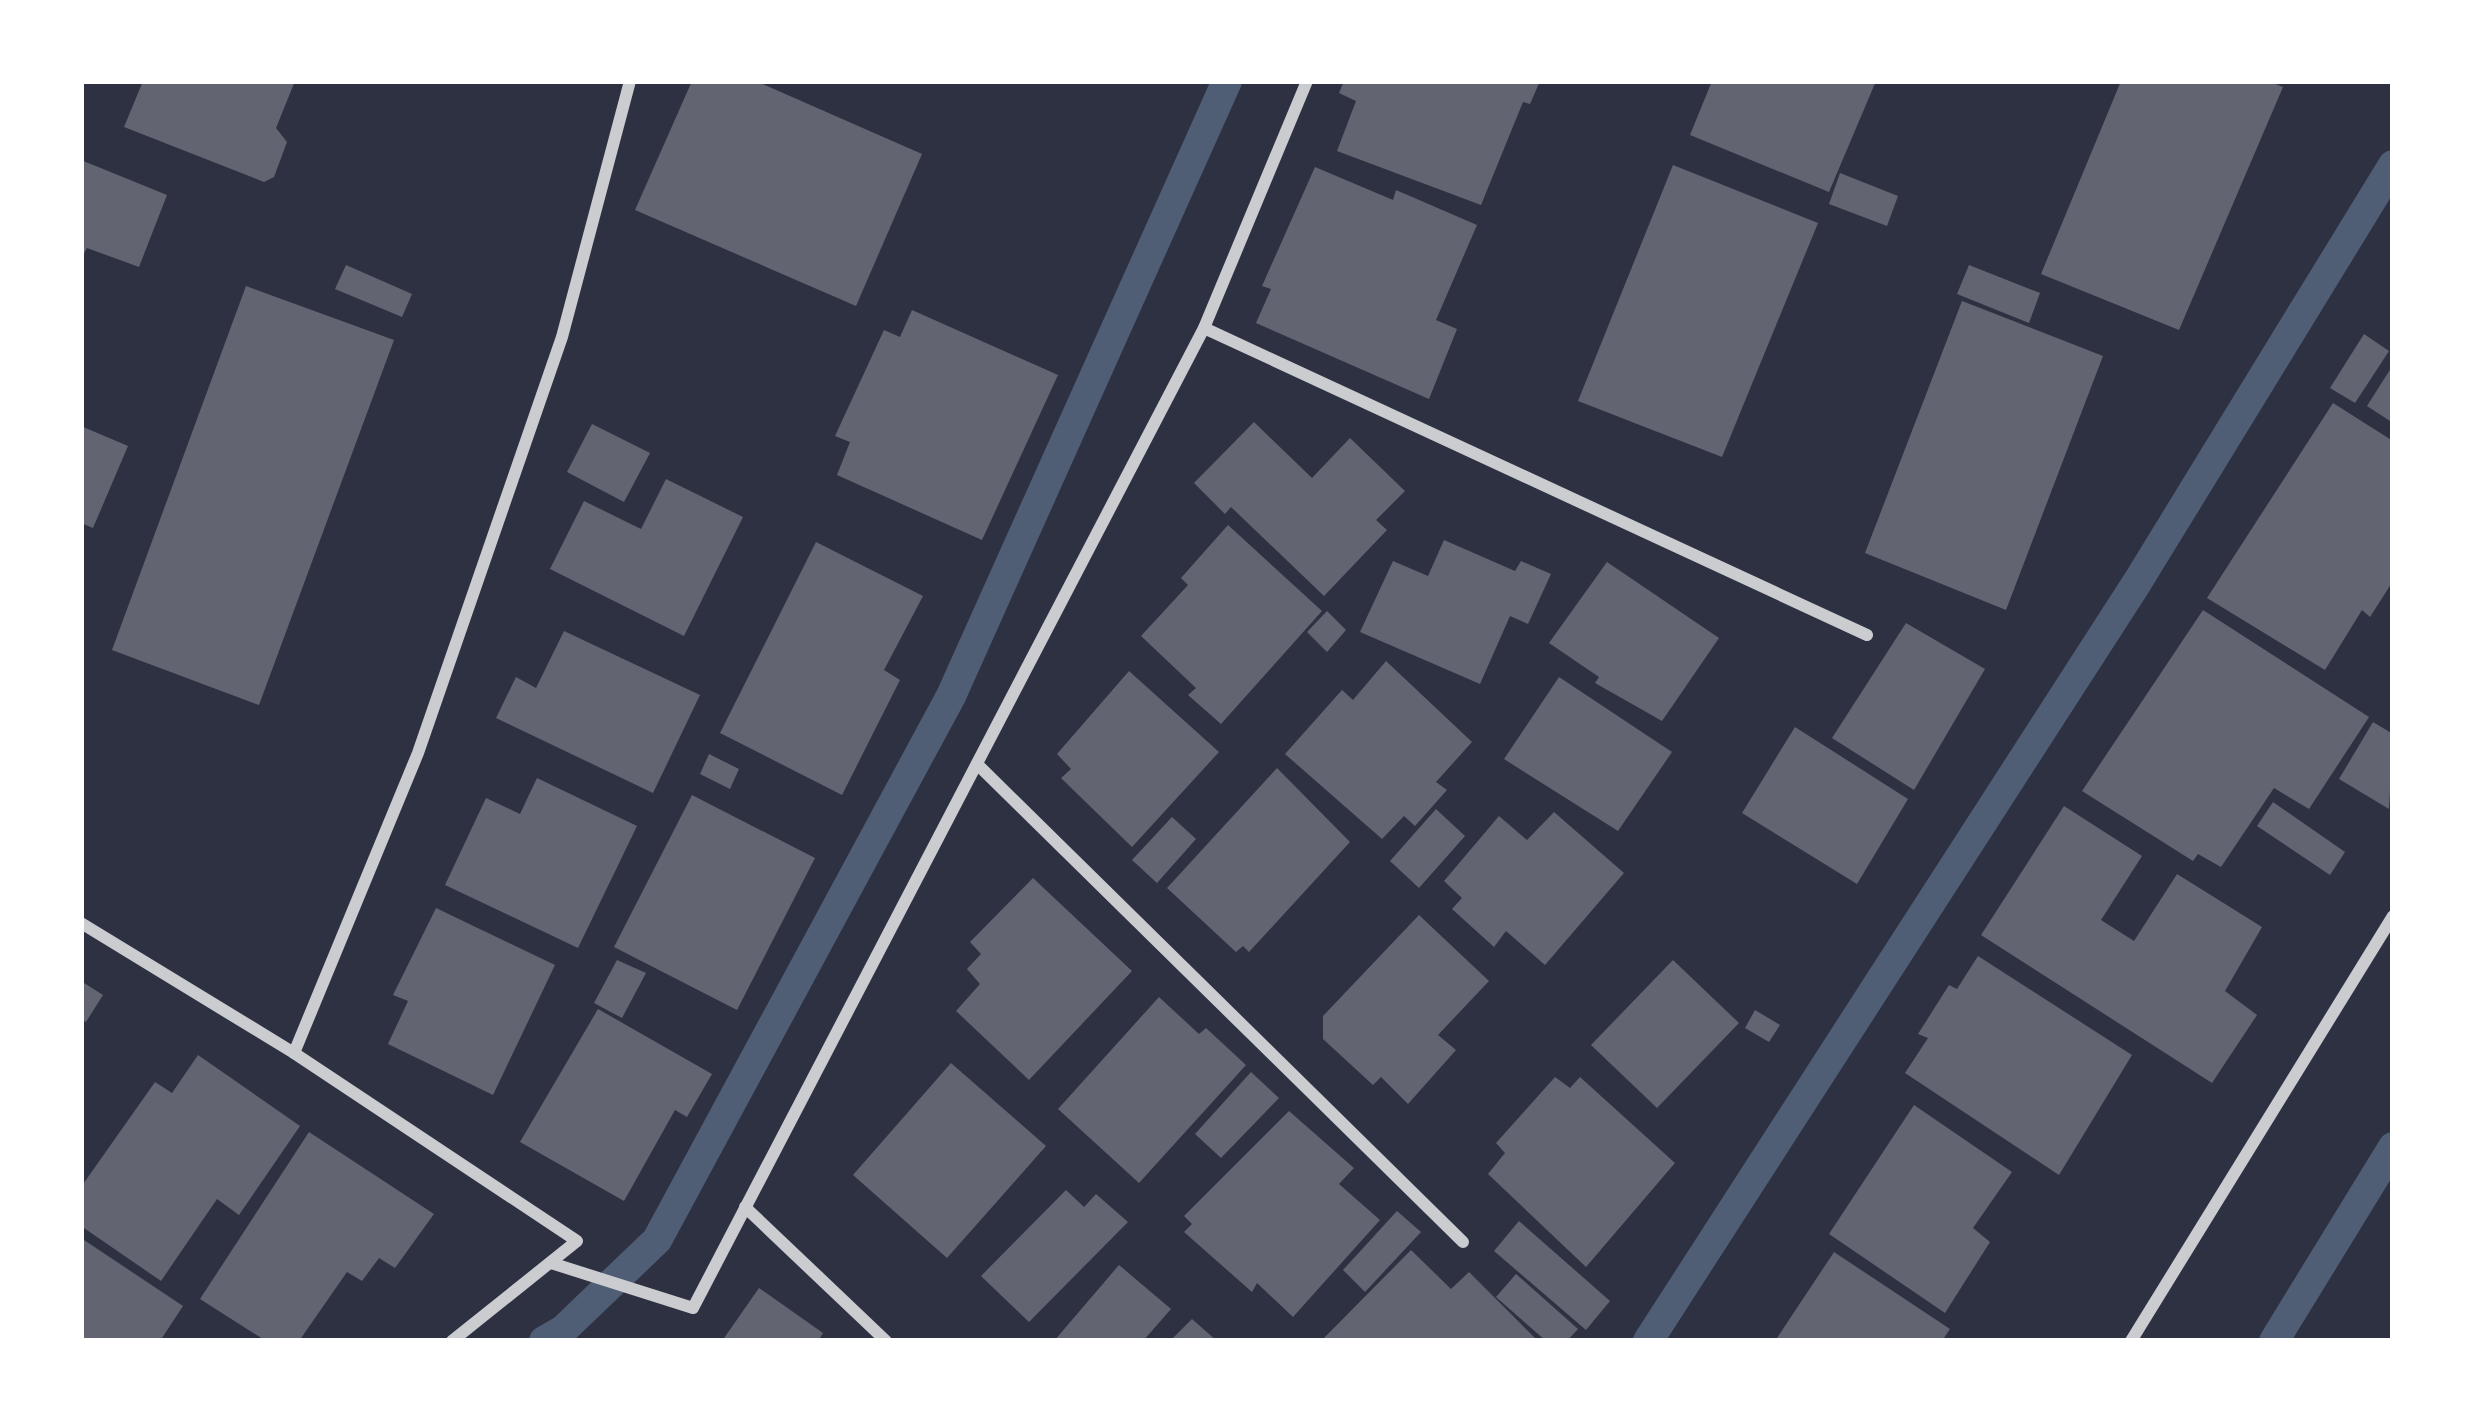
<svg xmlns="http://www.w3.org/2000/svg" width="2474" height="1422" viewBox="0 0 2474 1422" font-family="Roboto,sans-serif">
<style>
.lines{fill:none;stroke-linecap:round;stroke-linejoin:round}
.stream{stroke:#4f5d75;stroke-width:30}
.building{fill:#626471}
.minor{stroke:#caccd0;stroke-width:12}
</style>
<rect width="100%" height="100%" fill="#2d3142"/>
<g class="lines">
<g class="stream">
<polyline points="544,1341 563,1330 657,1240 951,696 1227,81"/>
<polyline points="1648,1341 2138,581 2393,165"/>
<polyline points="2274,1341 2393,1147"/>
</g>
</g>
<g class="building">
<polygon points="143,81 295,81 276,128 287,142 274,177 264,182 124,127"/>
<polygon points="692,81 756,81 922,154 856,306 635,210"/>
<polygon points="1344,81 1540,81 1530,104 1523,102 1481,205 1337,151 1356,101 1339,93"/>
<polygon points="1712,81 1876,81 1829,192 1690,135"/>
<polygon points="2121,81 2268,81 2283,87 2179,330 2041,274"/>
<polygon points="81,160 167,195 139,267 87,248 81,259"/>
<polygon points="1673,165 1818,223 1722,457 1578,401"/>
<polygon points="1315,167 1393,200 1396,190 1477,225 1436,320 1457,329 1429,399 1256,323 1271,289 1262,286"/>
<polygon points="1840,173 1898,196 1887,226 1829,204"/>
<polygon points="346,265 412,294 402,317 335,289"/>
<polygon points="1969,265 2040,293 2029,323 1957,294"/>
<polygon points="246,286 394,340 259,705 112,650"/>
<polygon points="1962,301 2103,356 2006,610 1865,553"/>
<polygon points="912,310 1058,375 982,540 837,475 850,442 835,436 884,330 900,337"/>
<polygon points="2364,334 2389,351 2355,403 2330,388"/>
<polygon points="2393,365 2393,423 2367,406"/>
<polygon points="2333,403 2393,441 2393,581 2370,617 2362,610 2325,670 2207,598"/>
<polygon points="1254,422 1312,478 1350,438 1405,491 1376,520 1387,530 1324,596 1231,507 1225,514 1194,483"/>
<polygon points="592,424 650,453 624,502 567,472"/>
<polygon points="81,426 128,446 93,528 81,523"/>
<polygon points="666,479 743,517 684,636 550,569 584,501 641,529"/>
<polygon points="1228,525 1322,611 1221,724 1188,695 1196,688 1141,636 1188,585 1181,578"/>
<polygon points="1444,540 1515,571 1521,561 1551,574 1528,624 1510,616 1480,684 1360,632 1393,561 1428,576"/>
<polygon points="816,542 923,596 884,670 900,680 842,795 720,733"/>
<polygon points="1607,562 1719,638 1662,721 1595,683 1599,677 1549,643"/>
<polygon points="2203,610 2369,717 2309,809 2274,788 2221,867 2198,854 2193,861 2082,791"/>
<polygon points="1327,611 1346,630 1327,652 1307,632"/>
<polygon points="1906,623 1985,669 1914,790 1832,738"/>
<polygon points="564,631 700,695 653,793 496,718 516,677 536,688"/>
<polygon points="1386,661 1472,742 1436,782 1447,790 1415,826 1404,816 1382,839 1285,754 1342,690 1353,700"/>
<polygon points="1129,671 1219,752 1132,847 1061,778 1071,769 1057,754"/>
<polygon points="1559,677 1672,752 1618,831 1504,759"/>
<polygon points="2373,722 2393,734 2389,809 2339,779"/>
<polygon points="1795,727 1908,799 1857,884 1742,813"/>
<polygon points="709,754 739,769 730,789 700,774"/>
<polygon points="1277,768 1350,842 1249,952 1243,946 1236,952 1167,888"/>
<polygon points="537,778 637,826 578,948 445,885 486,798 520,814"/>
<polygon points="692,795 815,858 737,1010 614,947"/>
<polygon points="2273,802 2345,852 2330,875 2257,826"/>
<polygon points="2064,806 2142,856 2101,920 2134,941 2177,874 2262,927 2225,991 2257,1015 2212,1083 1981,935"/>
<polygon points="1436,809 1465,836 1419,888 1390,861"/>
<polygon points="1554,812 1624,873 1545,965 1506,931 1494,947 1452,909 1462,898 1444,881 1499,816 1527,840"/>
<polygon points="1172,817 1196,839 1157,883 1132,860"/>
<polygon points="1033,878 1132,971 1029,1080 956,1011 980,984 967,969 981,954 970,942"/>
<polygon points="436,908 555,965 493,1095 388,1044 408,1001 393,995"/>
<polygon points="1419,915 1489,981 1438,1035 1456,1050 1408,1104 1381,1077 1373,1085 1323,1039 1323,1016"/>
<polygon points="1978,956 2132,1055 2059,1175 1905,1073 1928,1038 1918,1034 1949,985 1957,989"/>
<polygon points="617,960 646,973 622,1018 594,1003"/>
<polygon points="1673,960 1739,1023 1657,1108 1591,1045"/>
<polygon points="81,981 103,995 86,1022 81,1019"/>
<polygon points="1159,997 1199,1034 1206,1028 1246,1065 1139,1183 1058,1109"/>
<polygon points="598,1009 712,1074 687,1117 675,1110 624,1201 520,1142"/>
<polygon points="1755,1010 1780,1025 1769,1042 1745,1028"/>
<polygon points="198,1055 300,1126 239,1215 217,1199 161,1281 81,1226 81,1187 155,1082 172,1093"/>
<polygon points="951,1063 1046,1146 947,1258 853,1175"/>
<polygon points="1251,1072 1279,1098 1221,1158 1195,1134"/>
<polygon points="1555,1077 1570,1088 1580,1077 1675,1163 1586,1267 1488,1174 1505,1153 1496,1143"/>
<polygon points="1914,1105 2012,1172 1973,1228 1990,1242 1945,1313 1829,1234"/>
<polygon points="1289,1111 1354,1168 1339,1184 1380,1220 1293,1317 1257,1283 1252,1292 1184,1232 1192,1224 1184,1216"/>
<polygon points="309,1132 434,1214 395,1268 379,1258 362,1281 347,1272 299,1341 266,1341 200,1299"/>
<polygon points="1066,1190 1084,1207 1096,1194 1128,1222 1029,1322 981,1276"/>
<polygon points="1397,1211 1421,1232 1365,1292 1343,1270"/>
<polygon points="1519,1221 1610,1301 1586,1330 1494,1251"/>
<polygon points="81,1238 183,1306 160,1341 81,1341"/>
<polygon points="1411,1250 1451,1289 1469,1272 1538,1341 1321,1341"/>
<polygon points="1834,1252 1950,1329 1942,1341 1775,1341"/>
<polygon points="1119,1265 1171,1309 1143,1341 1054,1341"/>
<polygon points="1516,1274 1578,1329 1567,1341 1546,1341 1496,1297"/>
<polygon points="759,1288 823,1333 818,1341 722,1341"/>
<polygon points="1192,1319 1217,1341 1170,1341"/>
</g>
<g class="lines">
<g class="minor">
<polyline points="1204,328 1867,635"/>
<polyline points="977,764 1463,1242"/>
<polyline points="81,923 294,1053 577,1241 452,1341"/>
<polyline points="294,1053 418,753 562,337 630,81"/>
<polyline points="745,1207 886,1341"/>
<polyline points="551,1263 693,1308 1204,328 1307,81"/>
<polyline points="2131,1341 2393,916"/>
</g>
</g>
<rect width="2474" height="1422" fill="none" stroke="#ffffff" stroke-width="168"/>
</svg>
